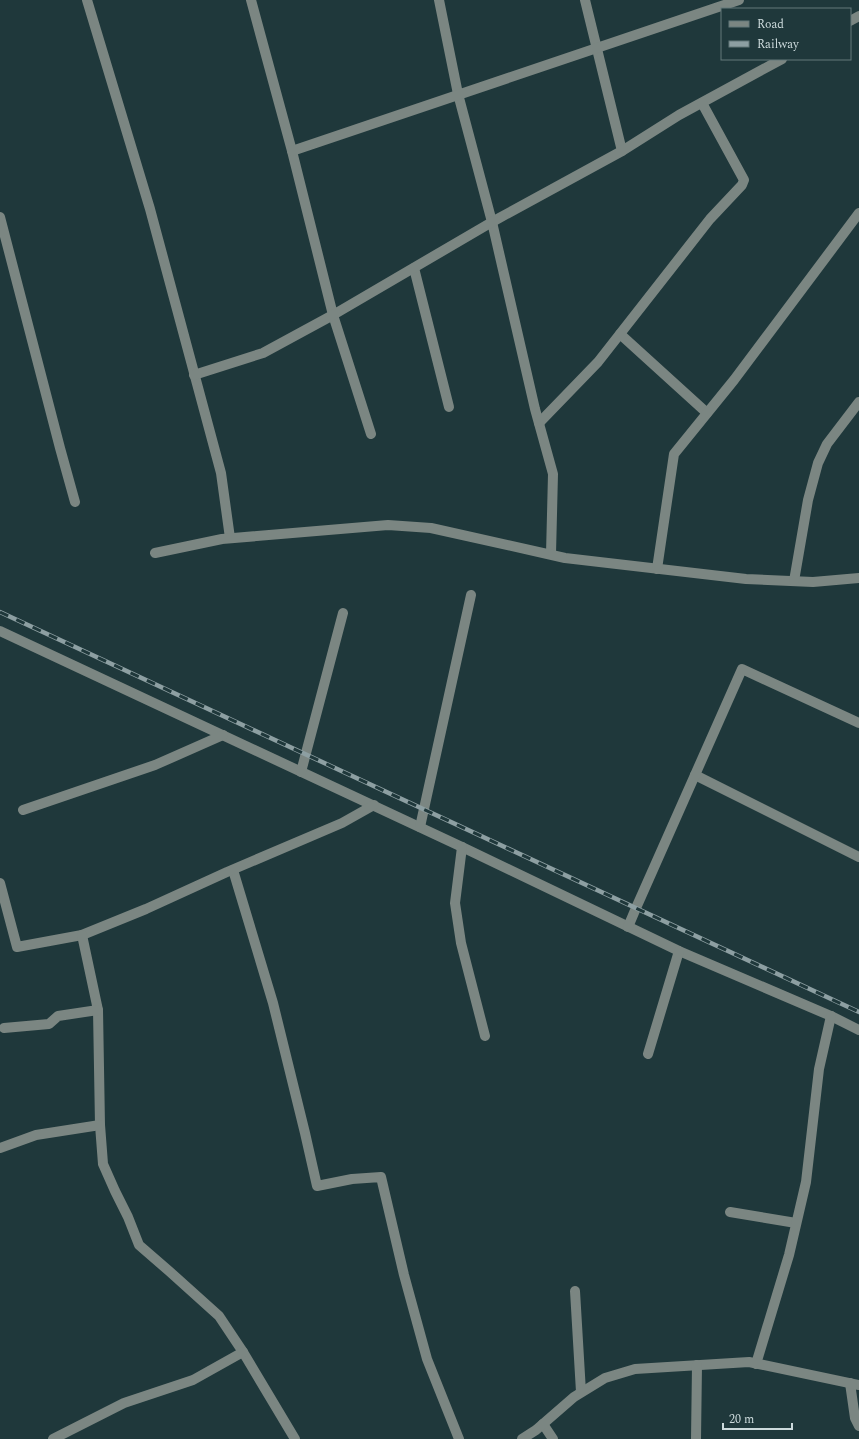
<svg xmlns="http://www.w3.org/2000/svg" width="859" height="1439" viewBox="0 0 859 1439" font-family="Spectral,serif">
<style>
.lines{fill:none;stroke-linecap:round;stroke-linejoin:round}
.minor{stroke:#7b8682;stroke-width:10}
.rail-casing{stroke:#8d9fa2;stroke-width:4.5}
.rail{stroke:#1f383b;stroke-width:3;stroke-dasharray:9;stroke-linecap:butt}
</style>
<rect width="100%" height="100%" fill="#1f383b"/>
<g class="lines">
<g class="minor">
<polyline points="87,0 150,209 221,473 230,538"/>
<polyline points="251,0 292,151 333,315 371,434"/>
<polyline points="439,0 458,94 492,222 535,409 553,474 551,554"/>
<polyline points="585,0 622,151"/>
<polyline points="850,21 859,16"/>
<polyline points="292,151 739,0"/>
<polyline points="0,217 60,448 75,502"/>
<polyline points="414,268 449,407"/>
<polyline points="620,334 707,413"/>
<polyline points="194,375 263,353 333,315 492,222 622,151 679,115 782,59"/>
<polyline points="539,423 598,362 710,219 742,185 744,180 702,103"/>
<polyline points="155,553 222,539 388,525 431,528 565,558 746,579 813,582 859,578"/>
<polyline points="657,569 674,454 734,380 859,213"/>
<polyline points="794,581 808,500 818,463 827,444 859,402"/>
<polyline points="0,631 462,847 679,951 831,1016 859,1030"/>
<polyline points="301,772 343,613"/>
<polyline points="695,775 859,857"/>
<polyline points="23,810 155,765 223,735"/>
<polyline points="420,827 471,595"/>
<polyline points="462,847 455,903 461,943 485,1036"/>
<polyline points="233,870 273,1003 305,1133 317,1186 352,1179 381,1177 404,1275 427,1359 459,1439"/>
<polyline points="0,883 17,947 82,935 146,909 227,872 342,823 374,805"/>
<polyline points="628,927 636,908 742,669 859,723"/>
<polyline points="82,935 98,1010 100,1125 103,1164 115,1191 128,1217 139,1245 169,1271 219,1316 243,1352 295,1439"/>
<polyline points="4,1028 49,1024 58,1016 98,1010"/>
<polyline points="648,1054 679,951"/>
<polyline points="0,1148 36,1135 100,1125"/>
<polyline points="730,1212 796,1223"/>
<polyline points="575,1291 581,1392"/>
<polyline points="756,1364 789,1255 806,1182 819,1069 831,1016"/>
<polyline points="850,1383 855,1418 859,1426"/>
<polyline points="543,1424 553,1439"/>
<polyline points="53,1439 124,1403 193,1380 243,1352"/>
<polyline points="522,1439 536,1430 574,1397 605,1378 635,1369 749,1362 859,1385"/>
<polyline points="696,1439 697,1365"/>
</g>
<g class="rail-casing">
<polyline id="rail" points="0,612 859,1012"/>
</g>
<use href="#rail" class="rail"/>
</g>
<rect x="721" y="8" width="130" height="52" fill="#1f383b" stroke="#64797b"/>
<rect x="729" y="21" width="20" height="6" fill="#7b8682" stroke="#64797b"/>
<text x="757" y="28" font-size="12" fill="#ccdadc">Road</text>
<rect x="729" y="41" width="20" height="6" fill="#8d9fa2" stroke="#64797b"/>
<text x="757" y="48" font-size="12" fill="#ccdadc">Railway</text>
<path d="M723 1423v6h69v-6" fill="none" stroke="#ccdadc" stroke-width="2"/>
<text x="729" y="1423" font-size="12" fill="#ccdadc" stroke="#1f383b" stroke-width="3" paint-order="stroke">20 m</text>
</svg>
